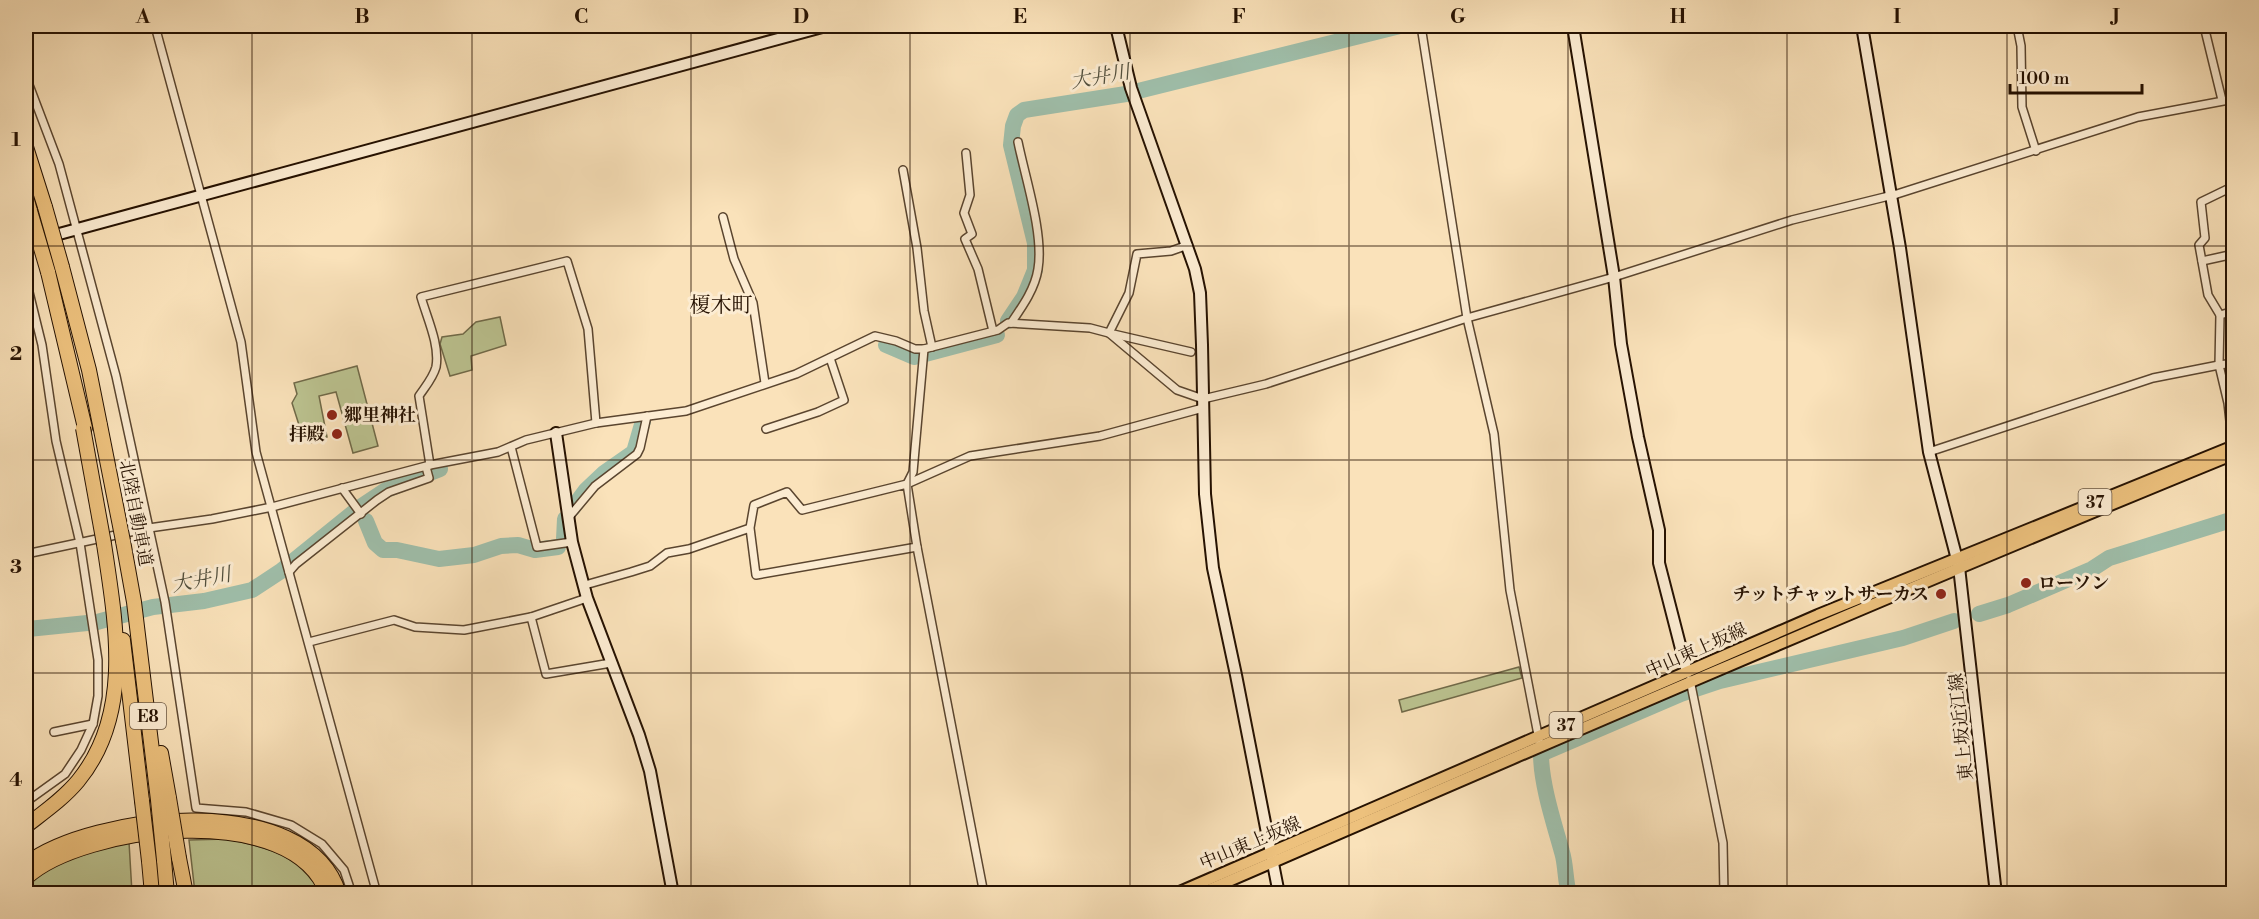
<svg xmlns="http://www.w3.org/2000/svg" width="2259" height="919" viewBox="0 0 2259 919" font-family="'Libre Bodoni','Noto Serif JP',serif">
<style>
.green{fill:#bcc491;stroke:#706a49;stroke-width:1.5}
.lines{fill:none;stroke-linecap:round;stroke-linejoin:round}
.river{stroke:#9fbfab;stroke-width:16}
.street-casing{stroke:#5a452f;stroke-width:10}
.secondary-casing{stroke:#251101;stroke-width:14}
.primary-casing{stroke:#251101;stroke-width:14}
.highway-casing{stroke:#251101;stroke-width:16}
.street{stroke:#fcecd2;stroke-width:7}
.secondary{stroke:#fcecd2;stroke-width:10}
.primary{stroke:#edc17d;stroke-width:10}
.highway{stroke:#edc17d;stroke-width:14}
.highway-bridge-casing{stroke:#251101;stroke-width:16;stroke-linecap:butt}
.highway-bridge{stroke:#edc17d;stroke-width:14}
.grid{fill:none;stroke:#251101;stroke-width:1.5;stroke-opacity:0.55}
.poi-dot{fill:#8f2418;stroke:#fcecd2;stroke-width:2}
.labels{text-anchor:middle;stroke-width:6;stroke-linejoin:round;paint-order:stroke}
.shield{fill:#fcecd2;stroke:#665340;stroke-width:1.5}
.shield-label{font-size:16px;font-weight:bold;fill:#251101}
.poi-label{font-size:18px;font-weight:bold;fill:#251101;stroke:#fcecd2;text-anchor:start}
.street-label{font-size:18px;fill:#251101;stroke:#fcecd2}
.water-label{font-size:20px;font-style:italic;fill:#504e3c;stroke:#fcecd2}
.quarter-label{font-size:21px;fill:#251101;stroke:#fcecd2}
.neatline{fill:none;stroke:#251101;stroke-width:2}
.grid-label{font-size:20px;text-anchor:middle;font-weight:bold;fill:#251101}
</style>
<rect width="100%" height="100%" fill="#fae2ba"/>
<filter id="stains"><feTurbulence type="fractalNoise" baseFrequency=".00333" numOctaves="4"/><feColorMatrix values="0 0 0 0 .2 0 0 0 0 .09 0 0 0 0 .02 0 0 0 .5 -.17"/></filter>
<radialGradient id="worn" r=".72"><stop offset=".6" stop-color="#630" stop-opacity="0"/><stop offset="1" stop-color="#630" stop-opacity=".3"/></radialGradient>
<g class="green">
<polygon points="500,317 506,345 471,356 472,370 450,376 440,344 442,337 463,334 476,322"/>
<polygon points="357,366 378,446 353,453 336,392 319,396 327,437 310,443 307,435 300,428 292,403 297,394 294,383"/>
<polygon points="1519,667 1522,678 1402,712 1399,700"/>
<path d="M226 839C269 847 297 854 321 893H195L189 840Z"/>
<path d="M129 842 132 893 26 894V886C54 858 91 851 129 842Z"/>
</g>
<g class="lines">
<g class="river">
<polyline points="1008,321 1024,297 1035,270 1035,243 1011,145 1013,126 1017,115 1024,110 1126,94 1400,26"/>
<polyline points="886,345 914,357 997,335"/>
<polyline points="572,509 586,490 604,473 634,452 643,421"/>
<polyline points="366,521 375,543 383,550 397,550 439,559 474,555 501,546 518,545 535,550 558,547"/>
<polyline points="564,539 565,519"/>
<polyline points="1979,614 2008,605 2092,569 2109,558 2234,519"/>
<polyline points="26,633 28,629 97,622 153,607 204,601 252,590 281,571 359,508 386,490 440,469"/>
<path d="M1569 894C1565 880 1566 865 1562 852 1554 823 1541 784 1541 754L1681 694 1720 681 1903 638 1954 621"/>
</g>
<g class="street-casing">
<g id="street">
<polyline points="155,26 241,342 256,452 377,894"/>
<polyline points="1421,26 1467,318 1494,434 1510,590 1539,740"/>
<polyline points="2017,26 2021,46 2022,107 2036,151"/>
<polyline points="2204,26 2222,100"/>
<polyline points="26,77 59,164 116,376 165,602 196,808 246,812 291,825 322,844 344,870 352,894"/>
<polyline points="966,153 970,195 964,213 972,234 965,239 978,269 993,331"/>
<polyline points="903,170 917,248 924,311 932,347"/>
<polyline points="2234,186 2201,202 2205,238 2199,245 2208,295 2220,315 2219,365 2234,363"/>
<polyline points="723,217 734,259 753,303 765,383"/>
<polyline points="1188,245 1171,251 1137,254 1129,293 1109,333 1191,352"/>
<polyline points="2202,261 2234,254"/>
<polyline points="26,280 42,345 56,441 80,543 98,660 98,696 93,724 81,750 65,774 26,802"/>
<polyline points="2220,315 2234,311"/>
<path d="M1011 323C1022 307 1035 289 1038 269 1044 234 1025 177 1018 142"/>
<polyline points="766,429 818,412 844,400 830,358"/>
<polyline points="511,447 537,547 572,542"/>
<polyline points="1929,452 2153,378 2219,365 2228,403 2233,448"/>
<path d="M430 465 419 396C425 387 433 378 436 367 440 345 427 318 421 297L567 261 588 329 596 423"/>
<polyline points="907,484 970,456 1100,436 1203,408"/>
<polyline points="907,484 913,472 924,349"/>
<polyline points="342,488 361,514"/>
<polyline points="569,517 595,486 637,454 640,448 647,416"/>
<polyline points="917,547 984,894"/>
<polyline points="26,554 149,528 212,519 272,507 430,465 498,452 526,440 596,423 686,411 796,374 875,336 896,341 915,349 924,349 998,330 1008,323 1090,328 1109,333 1177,390 1203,399 1266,384 1467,318 1614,277 1792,220 1897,194 2138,117 2234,99"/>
<polyline points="289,572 296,564 377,500 389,492 429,478 426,467"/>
<polyline points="585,585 631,572 650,566 667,553 689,549 750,528 754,505 787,492 802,510 907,484 917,547 756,575 750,528"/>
<polyline points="531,617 587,598"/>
<polyline points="309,642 394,620 415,627 464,630 531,617 546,674 611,663"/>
<polyline points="1690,680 1723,843 1724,894"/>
<polyline points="54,732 93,724"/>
</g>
</g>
<g class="secondary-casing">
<g id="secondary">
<polyline points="1116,26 1131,88 1195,269 1200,293 1202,345 1205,494 1213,568 1236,675 1279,894"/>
<polyline points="1573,26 1614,277 1621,344 1638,437 1659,530 1659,563 1687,672"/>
<polyline points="1862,26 1900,248 1929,452 1959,567 1996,894"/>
<polyline points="26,243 826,26"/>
<polyline points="556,433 572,542 587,598 639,735 650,771 673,894"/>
</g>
</g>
<g class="primary-casing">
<g id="primary">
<polyline points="1175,894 1818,615 2234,446"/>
<path d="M1199 894C1543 745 1887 596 2234 454"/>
</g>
</g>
<g class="highway-casing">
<g id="highway">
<polyline points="26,147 45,207"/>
<polyline points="26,197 30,211"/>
<polyline points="62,267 89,370 100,425"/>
<polyline points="48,272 85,428"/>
<polyline points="123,541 134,602 158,800"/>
<polyline points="123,640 142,801"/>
<polyline points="161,753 169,798"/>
<path d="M26 826C44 812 63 799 78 781 133 714 116 624 104 544"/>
<polyline points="179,858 186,894"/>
<polyline points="164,860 167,894"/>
<polyline points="149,861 152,894"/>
<path d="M26 864C92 813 308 789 339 894"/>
<path d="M26 878C83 825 296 800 327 894"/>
</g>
</g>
<use href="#street" class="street"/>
<use href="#secondary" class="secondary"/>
<use href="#primary" class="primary"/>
<use href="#highway" class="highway"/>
<g class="highway-bridge-casing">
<g id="highway-bridge">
<polyline points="45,207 62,267"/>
<polyline points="30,211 48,272"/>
<polyline points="100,425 123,541"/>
<polyline points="83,428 104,544"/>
<polyline points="169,798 179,858"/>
<polyline points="158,800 164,860"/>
<polyline points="142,801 149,861"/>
</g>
</g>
<use href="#highway-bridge" class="highway-bridge"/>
</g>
<path class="grid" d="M252 26V894M472 26V894M691 26V894M910 26V894M1130 26V894M1349 26V894M1568 26V894M1787 26V894M2007 26V894M26 246H2234M26 460H2234M26 673H2234"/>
<g class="poi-dot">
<circle cx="332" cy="415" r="6"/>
<circle cx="337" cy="434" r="6"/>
<circle cx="2026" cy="583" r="6"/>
<circle cx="1941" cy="594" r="6"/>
</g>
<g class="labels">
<g class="shield">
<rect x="2078.5" y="489" width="33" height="26" rx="4.5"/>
<rect x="130" y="703" width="36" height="26" rx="4.5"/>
<rect x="1549.5" y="712" width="33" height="26" rx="4.5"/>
</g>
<g class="shield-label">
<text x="2095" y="508">37</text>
<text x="148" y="722">E8</text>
<text x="1566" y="731">37</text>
</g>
<g class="poi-label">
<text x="344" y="421">郷里神社</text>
<text x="325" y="440" text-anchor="end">拝殿</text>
<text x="2038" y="589">ローソン</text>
<text x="1929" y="600" text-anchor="end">チットチャットサーカス</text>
</g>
<g class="street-label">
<text transform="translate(136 513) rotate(79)" y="6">北陸自動車道</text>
<text transform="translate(1696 650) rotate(-24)" y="6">中山東上坂線</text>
<text transform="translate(1961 727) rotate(-96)" y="6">東上坂近江線</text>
<text transform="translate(1250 843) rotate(-23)" y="6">中山東上坂線</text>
</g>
<g class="water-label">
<text transform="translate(1100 76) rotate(-10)" y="7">大井川</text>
<text transform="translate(201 579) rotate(-11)" y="7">大井川</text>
</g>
<g class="quarter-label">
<text x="721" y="312">榎木町</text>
</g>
</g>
<rect width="2259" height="919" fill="none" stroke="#fae2ba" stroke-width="66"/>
<path d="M2010 84v9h132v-9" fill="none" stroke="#251101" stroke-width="3"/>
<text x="2019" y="84" font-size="18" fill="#251101" stroke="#fcecd2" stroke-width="4.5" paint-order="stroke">100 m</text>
<rect x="33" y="33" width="2193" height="853" class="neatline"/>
<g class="grid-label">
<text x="143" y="23">A</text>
<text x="362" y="23">B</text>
<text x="581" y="23">C</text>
<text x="801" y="23">D</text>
<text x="1020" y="23">E</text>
<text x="1239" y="23">F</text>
<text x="1458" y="23">G</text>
<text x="1678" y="23">H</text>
<text x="1897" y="23">I</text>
<text x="2116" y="23">J</text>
<text x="16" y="146">1</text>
<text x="16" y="360">2</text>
<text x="16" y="573">3</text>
<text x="16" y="786">4</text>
</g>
<rect width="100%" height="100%" filter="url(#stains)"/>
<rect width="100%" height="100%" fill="url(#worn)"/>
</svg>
